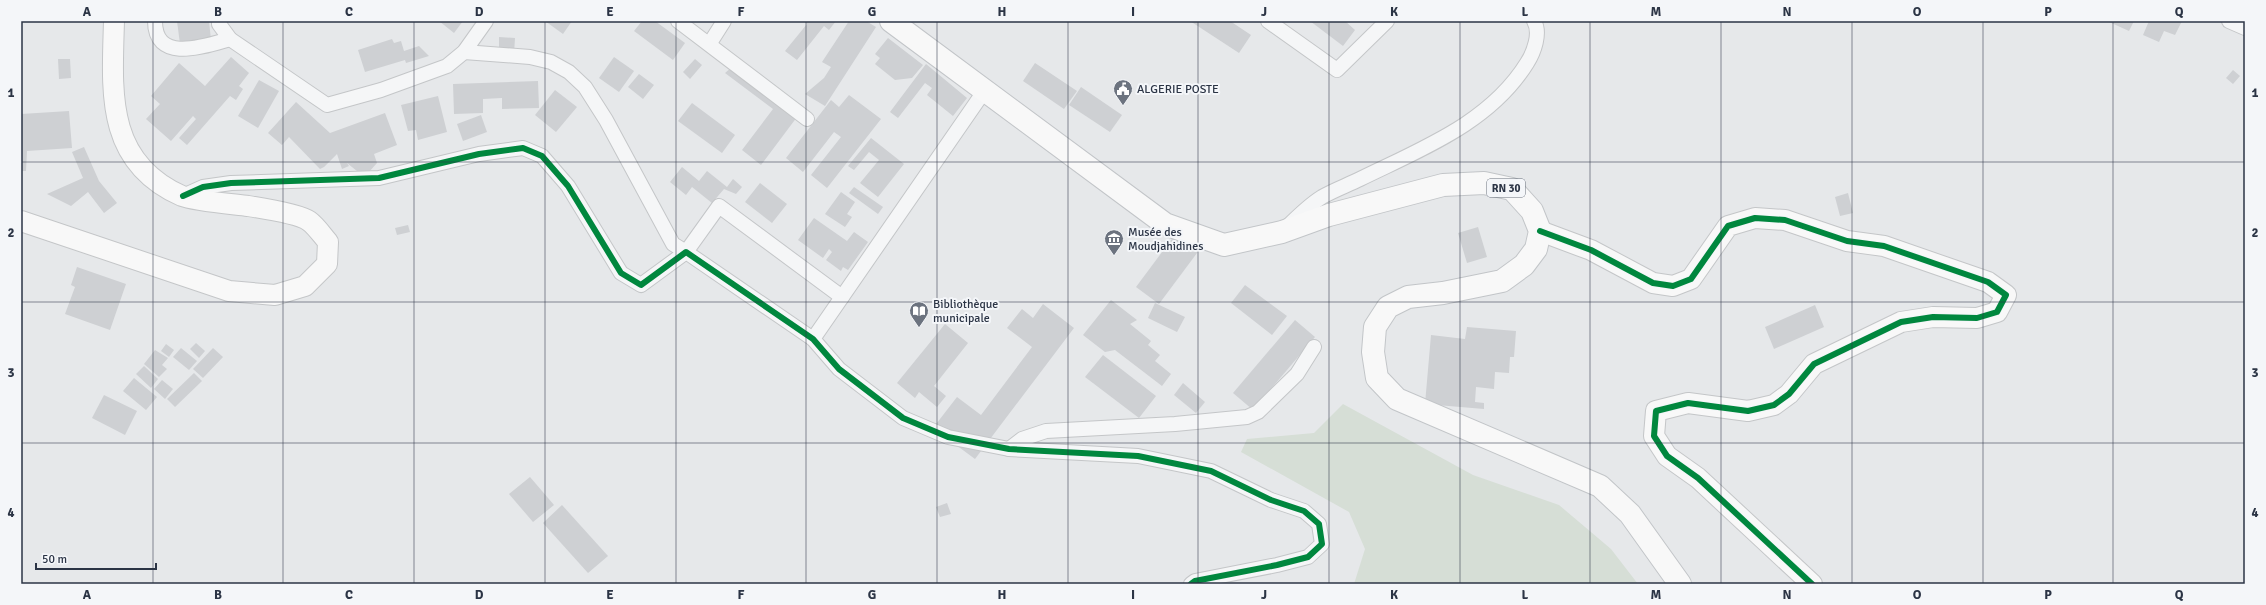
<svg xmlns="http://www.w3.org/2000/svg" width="2266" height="605" viewBox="0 0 2266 605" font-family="Signika,sans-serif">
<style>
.green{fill:#d6ded6}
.building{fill:#ced0d3}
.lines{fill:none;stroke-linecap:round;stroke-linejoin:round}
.street-casing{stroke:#c4c6c8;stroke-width:16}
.secondary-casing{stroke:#c4c6c8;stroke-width:22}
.primary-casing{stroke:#c2c5c8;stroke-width:24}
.street{stroke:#f5f6f7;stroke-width:14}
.secondary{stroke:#f8f8f8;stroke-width:20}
.primary{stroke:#f8f8f8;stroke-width:22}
.cycleway-casing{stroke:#f4f6f9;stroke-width:8}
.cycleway{stroke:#00873e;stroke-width:6}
.grid{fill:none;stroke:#2b3445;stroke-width:1;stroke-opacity:0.55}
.labels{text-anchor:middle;stroke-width:4;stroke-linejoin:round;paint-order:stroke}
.shield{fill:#f4f6f9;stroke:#676e7b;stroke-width:1}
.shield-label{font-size:11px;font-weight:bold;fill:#2b3445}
.poi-label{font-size:12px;fill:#2b3445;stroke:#f4f6f9;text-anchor:start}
.neatline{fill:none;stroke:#2b3445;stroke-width:1.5}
.grid-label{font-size:13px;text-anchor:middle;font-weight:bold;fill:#2b3445}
</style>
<rect width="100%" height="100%" fill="#e6e8ea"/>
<polygon class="green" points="1343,404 1473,475 1559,505 1611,549 1638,584 1354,584 1365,549 1349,512 1241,452 1247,439 1314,433"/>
<g class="building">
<polygon points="177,21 209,21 211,40 180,44"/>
<polygon points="439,21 463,21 454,33"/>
<polygon points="545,21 572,21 563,34"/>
<polygon points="642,21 655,21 685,43 673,60 634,31"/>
<polygon points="804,21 836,21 829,30 824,26 797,60 785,51 807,24"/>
<polygon points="849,21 866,21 876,27 825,106 805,94 824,78 831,67 822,62"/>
<polygon points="1190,21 1230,21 1251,35 1239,53"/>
<polygon points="1310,21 1345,21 1355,30 1343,46"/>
<polygon points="2107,21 2134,21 2129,31"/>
<polygon points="2149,21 2182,21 2175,35 2164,31 2159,42 2143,35"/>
<polygon points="499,37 515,38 514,54 499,54"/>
<polygon points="888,38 923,65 912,78 895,80 875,64 880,58 875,54"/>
<polygon points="392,39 394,43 401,41 404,51 419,46 429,56 406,63 405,60 365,72 358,50"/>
<polygon points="231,57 249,73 239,86 243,89 236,100 230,96 187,145 179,138 196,119 193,116 171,141 146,119 160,104 151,96 179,63 205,86"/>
<polygon points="614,57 634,71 619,92 599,78"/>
<polygon points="58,59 70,59 71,78 59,79"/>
<polygon points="695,59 702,65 690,79 683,72"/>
<polygon points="1035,63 1077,91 1064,109 1023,81"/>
<polygon points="926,64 967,98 953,116 927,95 932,88 925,83 898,118 890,112"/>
<polygon points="732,67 797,117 761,165 742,150 773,109 725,73"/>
<polygon points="2233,70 2240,76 2233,84 2226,78"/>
<polygon points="639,74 654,85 643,99 628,87"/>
<polygon points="259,80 279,91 258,128 238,116"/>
<polygon points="538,81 539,108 502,109 502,98 483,99 483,113 454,114 453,84"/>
<polygon points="1081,87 1122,115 1110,132 1069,105"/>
<polygon points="555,90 577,107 556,132 535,115"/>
<polygon points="849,95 881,119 827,188 811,175 841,137 834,132 803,172 786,158 831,100 839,107"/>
<polygon points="438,96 447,132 418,140 416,130 408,131 401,105"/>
<polygon points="296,102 330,133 385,113 397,145 374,154 377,163 368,173 362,175 347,163 349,166 342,169 337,154 324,167 320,169 289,137 282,145 268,133"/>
<polygon points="692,103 735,135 722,153 678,121"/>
<polygon points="69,111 72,148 27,151 26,171 21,171 21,114"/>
<polygon points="481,115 487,132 463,141 457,124"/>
<polygon points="871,138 904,164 878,197 860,183 879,160 869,152 854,170 848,166"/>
<polygon points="84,147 99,181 117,203 104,213 88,192 71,206 47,194 83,178 72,152"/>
<polygon points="682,167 699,181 707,171 727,187 733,179 742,187 736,194 724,189 712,203 692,187 686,195 670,182"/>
<polygon points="760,183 787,204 772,223 745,202"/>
<polygon points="854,187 883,207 878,214 849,193"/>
<polygon points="841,192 855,202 847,214 852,217 845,227 825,214"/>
<polygon points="1848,193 1853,213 1840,216 1835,197"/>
<polygon points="814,218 847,241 854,232 868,242 848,270 843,267 841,271 826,260 832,252 829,249 823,258 798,240"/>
<polygon points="408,225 410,232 397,235 395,228"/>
<polygon points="1478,227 1487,257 1467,263 1458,233"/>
<polygon points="1177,232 1200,249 1159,304 1136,287"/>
<polygon points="77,267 126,284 110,330 65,314 75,287 71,285"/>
<polygon points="1245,285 1287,316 1272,335 1231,303"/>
<polygon points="1111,300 1137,320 1130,324 1151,341 1148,345 1160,355 1155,361 1171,374 1162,386 1115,350 1105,352 1083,335"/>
<polygon points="1155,303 1185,317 1177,332 1148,318"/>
<polygon points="1043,304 1074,328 975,459 933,428 957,397 981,415 1032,347 1007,328 1022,309 1033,318"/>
<polygon points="1815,305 1824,327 1774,349 1765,327"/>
<polygon points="1295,320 1315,337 1253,410 1233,393"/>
<polygon points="945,324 968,343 934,386 946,396 937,407 919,392 915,398 897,383"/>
<polygon points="1467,327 1516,331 1514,357 1510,357 1509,373 1495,372 1494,389 1476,387 1475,402 1484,403 1484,409 1425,404 1431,335 1465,339"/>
<polygon points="196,343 205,351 199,358 190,349"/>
<polygon points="166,344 174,350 169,357 161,351"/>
<polygon points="181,348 197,361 189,370 173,357"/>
<polygon points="213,348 223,357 203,378 193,369"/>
<polygon points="155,350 168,358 162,365 167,369 159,377 144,364"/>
<polygon points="1103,355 1156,396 1139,418 1085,377"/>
<polygon points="144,366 158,379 151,388 136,374"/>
<polygon points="194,373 202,381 175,407 167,399"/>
<polygon points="134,378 157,397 146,410 123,391"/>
<polygon points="162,380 173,389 165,399 154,389"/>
<polygon points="1183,383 1205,402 1196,413 1174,395"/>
<polygon points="104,395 137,411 125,435 92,418"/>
<polygon points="530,477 554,505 533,522 509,494"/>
<polygon points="947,503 951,514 940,517 936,507"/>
<polygon points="562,505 608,556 588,573 543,523"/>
</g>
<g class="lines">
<g class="street-casing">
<g id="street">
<path d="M155 21C155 64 205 46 230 39"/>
<polyline points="220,21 219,24 230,39 327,105 381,90 447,66 464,52 486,21"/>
<polyline points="678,21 807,119"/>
<polyline points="1268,21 1337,70 1387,21"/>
<polyline points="2229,21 2245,28"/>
<polyline points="710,43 724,21"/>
<polyline points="464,52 530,57 551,62 569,72 585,87 606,120 673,244 686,252 719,206 842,297"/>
<polyline points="183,196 203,187 231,183 379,178 479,154 523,148 542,156 568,186 621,273 641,285 686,252 813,339 839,369 903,418 948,437 1009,449 1138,456 1211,471 1271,500 1304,511 1319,524 1322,544 1308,557 1277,565 1195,581 1191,584"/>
<path d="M1287 227C1298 216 1309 205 1322 197 1334 190 1348 185 1360 179 1421 149 1490 123 1527 63 1534 52 1541 33 1534 21"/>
<polyline points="813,339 985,90"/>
<polyline points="1009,449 1022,439 1046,431 1175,424 1247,417 1258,412 1297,374 1314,347"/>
</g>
</g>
<g class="secondary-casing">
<g id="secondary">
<path d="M21 221 229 291 275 295 305 286 327 264 328 242C322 235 316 226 309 221 299 214 261 208 248 206 232 204 195 201 182 196 105 162 112 92 114 21"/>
<polyline points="1540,231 1591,250 1653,283 1673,286 1691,279 1728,226 1755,218 1785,220 1847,241 1884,246 1988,282 2006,295 1997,312 1977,318 1933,317 1901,322 1814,364 1789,394 1774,405 1748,411 1688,403 1656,411 1654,436 1667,456 1698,478 1812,584"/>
</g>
</g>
<g class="primary-casing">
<polyline id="primary" points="891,21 1165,224 1224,245 1282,232 1329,215 1443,185 1484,183 1512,189 1532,211 1540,231 1536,249 1524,265 1502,281 1443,293 1408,297 1388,307 1375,327 1373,352 1377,378 1397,399 1600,486 1630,514 1680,584"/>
</g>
<use href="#street" class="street"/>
<use href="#secondary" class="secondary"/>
<use href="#primary" class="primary"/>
<g class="cycleway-casing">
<g id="cycleway">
<polyline points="183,196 203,187 231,183 379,178 479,154 523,148 542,156 568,186 621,273 641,285 686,252 813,339 839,369 903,418 948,437 1009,449 1138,456 1211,471 1271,500 1304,511 1319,524 1322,544 1308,557 1277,565 1195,581 1191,584"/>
<polyline points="1540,231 1591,250 1653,283 1673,286 1691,279 1728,226 1755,218 1785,220 1847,241 1884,246 1988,282 2006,295 1997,312 1977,318 1933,317 1901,322 1814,364 1789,394 1774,405 1748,411 1688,403 1656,411 1654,436 1667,456 1698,478 1812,584"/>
</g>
</g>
<use href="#cycleway" class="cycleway"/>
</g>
<path class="grid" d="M153 21V584M283 21V584M414 21V584M545 21V584M676 21V584M806 21V584M937 21V584M1068 21V584M1198 21V584M1329 21V584M1460 21V584M1590 21V584M1721 21V584M1852 21V584M1983 21V584M2113 21V584M21 162H2245M21 302H2245M21 443H2245"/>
<defs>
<g id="civic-pin" transform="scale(1)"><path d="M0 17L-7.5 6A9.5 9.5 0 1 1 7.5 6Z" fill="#6c737f" stroke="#f4f6f9"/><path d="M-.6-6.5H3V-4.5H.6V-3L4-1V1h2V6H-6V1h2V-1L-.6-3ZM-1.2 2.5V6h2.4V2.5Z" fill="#fff"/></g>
<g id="museum-pin" transform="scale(1)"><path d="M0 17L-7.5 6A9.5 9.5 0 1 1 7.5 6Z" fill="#6c737f" stroke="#f4f6f9"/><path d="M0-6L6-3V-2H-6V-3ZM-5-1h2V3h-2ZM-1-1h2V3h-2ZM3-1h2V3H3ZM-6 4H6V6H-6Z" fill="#fff"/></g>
<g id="library-pin" transform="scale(1)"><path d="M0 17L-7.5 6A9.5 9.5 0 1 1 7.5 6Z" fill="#6c737f" stroke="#f4f6f9"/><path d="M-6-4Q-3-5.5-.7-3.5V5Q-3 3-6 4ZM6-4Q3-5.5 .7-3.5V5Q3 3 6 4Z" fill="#fff"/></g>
</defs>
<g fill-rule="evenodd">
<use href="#civic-pin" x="1123" y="89"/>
<use href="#museum-pin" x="1114" y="239"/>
<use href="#library-pin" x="919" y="311"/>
</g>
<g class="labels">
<rect class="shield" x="1487" y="179" width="38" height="18" rx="3"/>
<g class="shield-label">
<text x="1506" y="192">RN 30</text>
</g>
<g class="poi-label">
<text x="1137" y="93">ALGERIE POSTE</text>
<text x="1128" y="236">Musée des<tspan x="1128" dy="14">Moudjahidines</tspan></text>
<text x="933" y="308">Bibliothèque<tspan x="933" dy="14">municipale</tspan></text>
</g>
</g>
<rect width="2266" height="605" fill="none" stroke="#f4f6f9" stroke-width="44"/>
<path d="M36 563v6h120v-6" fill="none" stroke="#2b3445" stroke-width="2"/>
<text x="42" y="563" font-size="12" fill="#2b3445" stroke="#f4f6f9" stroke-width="3" paint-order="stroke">50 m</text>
<rect x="22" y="22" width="2222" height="561" class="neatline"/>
<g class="grid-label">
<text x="87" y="16">A</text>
<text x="218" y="16">B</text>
<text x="349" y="16">C</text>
<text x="479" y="16">D</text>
<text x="610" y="16">E</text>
<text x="741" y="16">F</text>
<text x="872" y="16">G</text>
<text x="1002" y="16">H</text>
<text x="1133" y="16">I</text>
<text x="1264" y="16">J</text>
<text x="1394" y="16">K</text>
<text x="1525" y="16">L</text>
<text x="1656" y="16">M</text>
<text x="1787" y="16">N</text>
<text x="1917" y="16">O</text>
<text x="2048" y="16">P</text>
<text x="2179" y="16">Q</text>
<text x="11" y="97">1</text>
<text x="2255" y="97">1</text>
<text x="11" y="237">2</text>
<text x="2255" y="237">2</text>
<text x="11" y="377">3</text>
<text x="2255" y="377">3</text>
<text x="11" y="517">4</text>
<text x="2255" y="517">4</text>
<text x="87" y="599">A</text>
<text x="218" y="599">B</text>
<text x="349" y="599">C</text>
<text x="479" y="599">D</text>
<text x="610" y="599">E</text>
<text x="741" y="599">F</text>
<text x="872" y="599">G</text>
<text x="1002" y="599">H</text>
<text x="1133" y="599">I</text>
<text x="1264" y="599">J</text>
<text x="1394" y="599">K</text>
<text x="1525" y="599">L</text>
<text x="1656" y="599">M</text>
<text x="1787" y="599">N</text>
<text x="1917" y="599">O</text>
<text x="2048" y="599">P</text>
<text x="2179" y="599">Q</text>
</g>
</svg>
